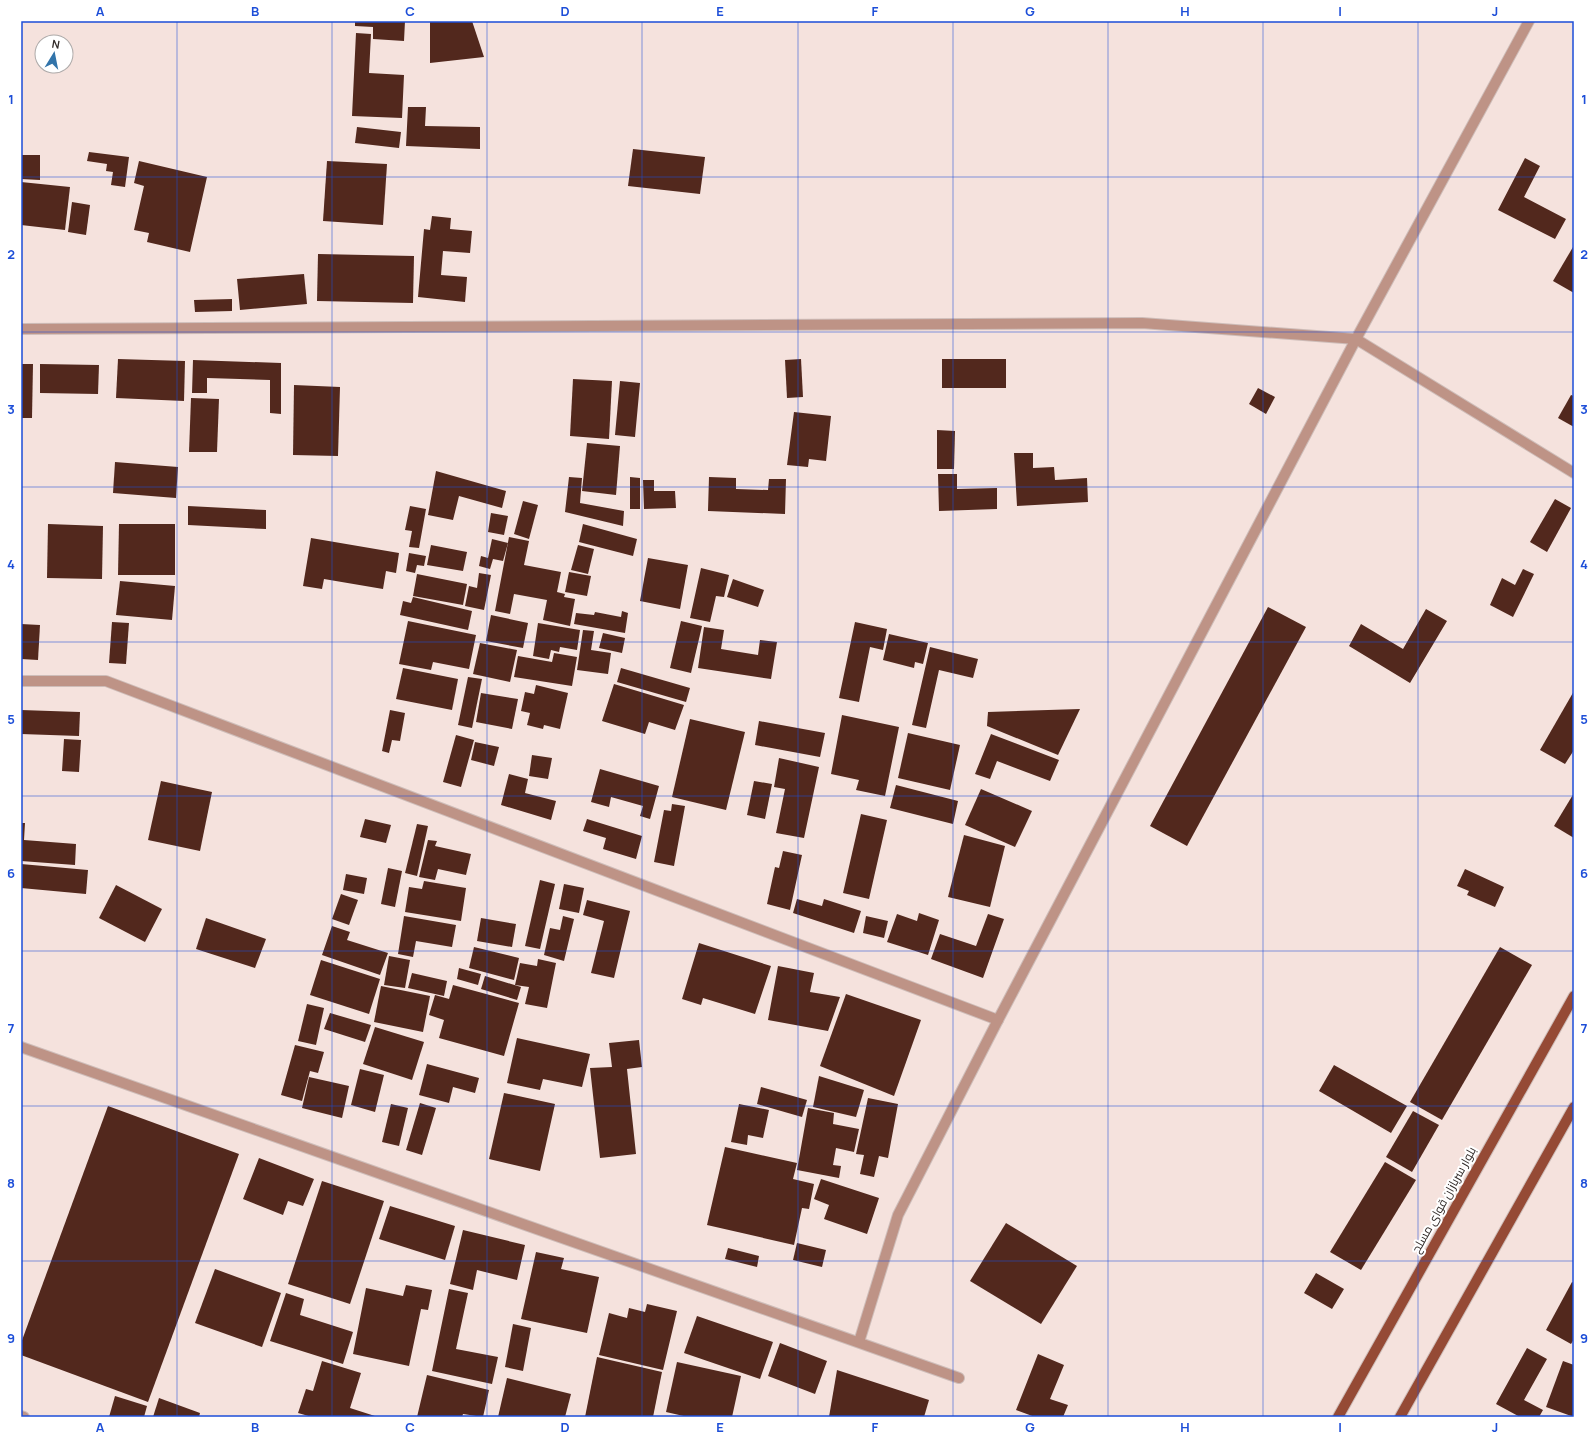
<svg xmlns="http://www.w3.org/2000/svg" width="1595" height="1438" viewBox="0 0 1595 1438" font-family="Manrope,Cairo,sans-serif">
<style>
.building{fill:#52281d}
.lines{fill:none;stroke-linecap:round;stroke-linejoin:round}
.minor-casing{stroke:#cebdb9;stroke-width:12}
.major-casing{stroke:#cebdb9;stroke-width:12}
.minor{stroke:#be9386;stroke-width:10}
.major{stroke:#954a35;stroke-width:10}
.grid{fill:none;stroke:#1d4ed8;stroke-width:1;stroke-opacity:0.55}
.labels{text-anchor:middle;stroke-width:4;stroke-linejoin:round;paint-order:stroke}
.street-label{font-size:12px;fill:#322b29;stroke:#fff}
.neatline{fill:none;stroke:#1d4ed8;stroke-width:1.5}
.grid-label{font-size:13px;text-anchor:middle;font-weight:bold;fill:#1d4ed8}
</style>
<rect width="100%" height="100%" fill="#f5e2dd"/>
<g class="building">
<polygon points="355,21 405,21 404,41 373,39 373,27 355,26"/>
<polygon points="430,21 472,21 484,57 430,63"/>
<polygon points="356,33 371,34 369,73 404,75 402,118 352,116"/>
<polygon points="408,107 426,107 425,126 480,127 480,149 406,146"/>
<polygon points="357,127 401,132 399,148 355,143"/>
<polygon points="633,149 705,157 700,194 628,186"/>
<polygon points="89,152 129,157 125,187 111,185 113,172 106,171 107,164 87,161"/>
<polygon points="21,155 40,155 40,180 21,179"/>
<polygon points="1525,158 1540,166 1524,197 1566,219 1555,239 1498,210"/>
<polygon points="139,161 207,177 190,252 147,242 149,233 134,230 144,186 134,183"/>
<polygon points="327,161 387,164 383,225 323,221"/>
<polygon points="21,182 70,187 65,230 21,225"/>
<polygon points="72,202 90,205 86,235 68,232"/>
<polygon points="432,216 451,218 450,229 472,231 470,253 443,251 441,275 467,277 465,302 418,297 424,229 430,230"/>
<polygon points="1573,247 1574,247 1574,293 1553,281"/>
<polygon points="318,254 414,256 413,303 317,301"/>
<polygon points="304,274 307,304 240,310 237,279"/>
<polygon points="232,299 232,311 195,312 194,300"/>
<polygon points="118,359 185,361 184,401 116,398"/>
<polygon points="801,359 803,397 787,398 785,360"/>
<rect x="942" y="359" width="64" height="29"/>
<polygon points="193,360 281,363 281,414 270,413 270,380 207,378 207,393 192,393"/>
<polygon points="21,364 33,364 32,418 21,418"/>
<polygon points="40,364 99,365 98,394 40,393"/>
<polygon points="573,379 612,381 609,439 570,436"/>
<polygon points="620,381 640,383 635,437 615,435"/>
<polygon points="294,385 340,387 338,456 293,455"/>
<polygon points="1258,388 1275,397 1266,414 1249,404"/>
<polygon points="1571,395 1574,396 1574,427 1558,418"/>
<polygon points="191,398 219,399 217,452 189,452"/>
<polygon points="794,412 831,416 826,461 809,459 808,467 787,465"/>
<polygon points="937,430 955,431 954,469 937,469"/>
<polygon points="587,443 620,446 616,495 582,491"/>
<polygon points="1014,453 1033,453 1033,468 1054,467 1055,480 1087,478 1088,502 1017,506"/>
<polygon points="115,462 178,467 176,498 113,493"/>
<polygon points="436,471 506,491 502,508 459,496 453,520 428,515"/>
<polygon points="938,474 957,474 957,489 997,488 997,509 939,511"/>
<polygon points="569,477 582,478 580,503 624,511 623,526 565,512"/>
<polygon points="630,477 640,478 640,509 630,509"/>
<polygon points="709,477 736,478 736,489 768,490 769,479 786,479 785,514 708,511"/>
<polygon points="643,480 654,480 654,491 675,491 676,508 644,509"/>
<polygon points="1555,499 1571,508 1547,552 1530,542"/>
<polygon points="523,501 538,505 529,539 514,534"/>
<polygon points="188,506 266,510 266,529 188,525"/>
<polygon points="410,506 426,509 419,548 409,547 412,531 405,530"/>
<polygon points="491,513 508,516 504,535 488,532"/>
<polygon points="48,524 103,526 102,579 47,578"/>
<polygon points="119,524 175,524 175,575 118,575"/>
<polygon points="583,524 637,539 633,556 579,542"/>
<polygon points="509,537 529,541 524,565 561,572 557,592 565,594 564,597 575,599 570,626 543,620 547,600 514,594 510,614 495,611"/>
<polygon points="311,538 399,553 396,573 386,571 383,589 324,579 322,589 303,586"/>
<polygon points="492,539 508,543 503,561 493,559 490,569 479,566 481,556 488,558"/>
<polygon points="431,545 467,552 463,571 427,565"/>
<polygon points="578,545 594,549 588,574 571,570"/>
<polygon points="409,553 426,556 424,566 417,565 415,573 406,571"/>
<polygon points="648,558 688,565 680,609 640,601"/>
<polygon points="701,568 729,575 724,597 716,596 710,622 690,618"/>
<polygon points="1523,569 1534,574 1513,617 1490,605 1502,578 1515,585"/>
<polygon points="569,572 591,576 587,596 565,592"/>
<polygon points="479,573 491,575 484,610 465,606 469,586 477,588"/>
<polygon points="417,574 467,584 463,605 413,596"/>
<polygon points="733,579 764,590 758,607 727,597"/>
<polygon points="120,581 175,586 172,620 116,615"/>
<polygon points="413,597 472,611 468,630 400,615 403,601 411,603"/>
<polygon points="1268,607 1306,627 1187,846 1150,826"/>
<polygon points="1426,609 1447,621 1410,683 1349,646 1361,624 1403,649"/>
<polygon points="622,611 628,613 625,633 574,624 576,613 594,615 595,612 621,617"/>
<polygon points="491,615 528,623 523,648 486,641"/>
<polygon points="408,621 476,635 469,669 433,662 431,670 399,664"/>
<polygon points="681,621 702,626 691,673 670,668"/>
<polygon points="112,622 129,623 126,664 109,663"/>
<polygon points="855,622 887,629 883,650 870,647 859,702 839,698"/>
<polygon points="538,623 580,630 577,650 560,647 559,652 551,650 549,659 533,656"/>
<polygon points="21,624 40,625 38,660 21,659"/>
<polygon points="704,627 724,630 721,649 758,655 760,640 777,642 771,679 698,668"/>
<polygon points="583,630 594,631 591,650 611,653 608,674 577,670"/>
<polygon points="603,633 625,638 622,653 599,648"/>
<polygon points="889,634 928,643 923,664 915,662 914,668 883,660"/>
<polygon points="480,643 517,650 510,682 473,674"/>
<polygon points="930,647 978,659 973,678 939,670 926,728 912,725"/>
<polygon points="554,653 577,657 572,686 514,677 518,656 552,662"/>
<polygon points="403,668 458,679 452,710 396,699"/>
<polygon points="621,668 690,688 686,702 617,682"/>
<polygon points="468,677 482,679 472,728 458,725"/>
<polygon points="614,684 684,705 675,730 649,722 645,734 602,721"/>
<polygon points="536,685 568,693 560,729 544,725 543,729 527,725 530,713 521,711 525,692 534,694"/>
<polygon points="1574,691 1574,750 1565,764 1540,750"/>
<polygon points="481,693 518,699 512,729 476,722"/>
<polygon points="1080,709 1058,755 987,726 988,712"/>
<polygon points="21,710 80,712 79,736 21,734"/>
<polygon points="390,710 405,713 400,741 392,740 389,753 382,751"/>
<polygon points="842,715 899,727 885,796 856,790 859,780 831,774"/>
<polygon points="690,719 745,732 726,810 672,797"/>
<polygon points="759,721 825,733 820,757 755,745"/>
<polygon points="908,733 960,745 950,790 898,778"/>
<polygon points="991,734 1059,760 1050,781 997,761 990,779 975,774"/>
<polygon points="456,735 474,740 461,787 443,782"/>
<polygon points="64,739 81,740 79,772 62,771"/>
<polygon points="475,742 499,747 494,766 471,760"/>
<polygon points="532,755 552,758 548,779 529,776"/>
<polygon points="779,758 819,767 804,838 776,833 785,789 774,787"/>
<polygon points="600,769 659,786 650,819 640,816 643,806 611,797 609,807 591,802"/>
<polygon points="509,774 528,779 525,793 556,801 551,820 501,805"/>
<polygon points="161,781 212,792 200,851 148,840"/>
<polygon points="754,781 772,784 765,819 747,815"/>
<polygon points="896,785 958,801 953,824 890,808"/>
<polygon points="981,789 1032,811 1015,847 965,825"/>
<polygon points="1574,793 1574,838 1554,826"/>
<polygon points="672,804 685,806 674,866 654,862 664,810 671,811"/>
<polygon points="861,814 887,820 869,899 843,893"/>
<polygon points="365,819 391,825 386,843 360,837"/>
<polygon points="587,819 642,836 636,859 603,849 606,838 583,831"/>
<polygon points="21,823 25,823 24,840 76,844 75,865 21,861"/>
<polygon points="417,824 428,826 417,876 405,873"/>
<polygon points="964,835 1005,846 990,907 948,897"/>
<polygon points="428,840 437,841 435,846 471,854 466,875 438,869 435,880 419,877"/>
<polygon points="783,851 802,855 790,910 767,904 775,867 779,868"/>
<polygon points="21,864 88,870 86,894 21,888"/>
<polygon points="388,868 402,871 395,907 381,904"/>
<polygon points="1465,869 1504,887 1495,907 1467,895 1469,891 1457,886"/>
<polygon points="346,874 367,878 364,894 343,890"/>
<polygon points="540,880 555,884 540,949 525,946"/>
<polygon points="424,881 466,888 461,921 405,912 409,887 422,889"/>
<polygon points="564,884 584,888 579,913 559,909"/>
<polygon points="116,885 162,909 145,942 99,918"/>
<polygon points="341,894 358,900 349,925 332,919"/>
<polygon points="797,899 822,906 824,899 861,911 854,933 793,913"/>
<polygon points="587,900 630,911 614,978 591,973 604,921 583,915"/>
<polygon points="919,913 939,920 928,955 887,942 897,914 917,921"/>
<polygon points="988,914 1004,919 983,978 931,959 940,934 976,946"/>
<polygon points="404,916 456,925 452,947 416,941 413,957 398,954"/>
<polygon points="563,916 574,919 564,961 544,955 550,928 560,930"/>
<polygon points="866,916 888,921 884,938 863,933"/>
<polygon points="206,918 266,939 255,968 196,949"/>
<polygon points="481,918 516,924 512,947 477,941"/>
<polygon points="332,926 350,932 347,940 388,953 380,975 322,955"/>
<polygon points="699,943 771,966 755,1014 703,998 701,1005 682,999"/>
<polygon points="474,947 519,958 514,980 469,968"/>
<polygon points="1500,947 1532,965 1442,1120 1410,1102"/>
<polygon points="389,956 410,960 405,988 384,985"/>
<polygon points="538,959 556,963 547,1008 525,1004 529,987 515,985 520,963 537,966"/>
<polygon points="321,960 380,979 369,1014 310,995"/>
<polygon points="778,966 814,973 810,992 840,997 828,1031 768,1020"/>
<polygon points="459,968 481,974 478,985 457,979"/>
<polygon points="412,973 447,981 444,996 408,988"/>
<polygon points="485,976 521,987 517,1000 481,989"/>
<polygon points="453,985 519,1003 504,1056 439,1038 444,1020 429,1015 435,995 449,999"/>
<polygon points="381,986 430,996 423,1032 374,1022"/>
<polygon points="846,994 921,1020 894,1096 820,1066"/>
<polygon points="307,1004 324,1008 316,1045 298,1041"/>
<polygon points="330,1013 371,1025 365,1042 324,1029"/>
<polygon points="375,1027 424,1042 412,1080 363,1064"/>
<polygon points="517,1038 590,1054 582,1087 543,1079 540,1090 507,1083"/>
<polygon points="639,1040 642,1067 627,1069 636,1154 600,1158 590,1068 612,1067 609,1043"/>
<polygon points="295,1045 324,1052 318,1073 310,1071 302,1101 281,1095"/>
<polygon points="427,1064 479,1078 475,1093 453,1087 449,1103 419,1095"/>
<polygon points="1334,1065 1407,1106 1391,1133 1319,1091"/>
<polygon points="360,1069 384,1075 375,1112 351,1105"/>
<polygon points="819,1076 864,1090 856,1117 813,1107"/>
<polygon points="309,1077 349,1086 342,1118 302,1108"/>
<polygon points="761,1087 807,1100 802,1117 757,1104"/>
<polygon points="504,1093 555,1104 540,1171 489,1159"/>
<polygon points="868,1098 898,1104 888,1158 879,1156 874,1177 860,1174 864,1155 856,1154"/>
<polygon points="420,1103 436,1108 422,1155 406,1150"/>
<polygon points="391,1104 408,1108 399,1146 382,1142"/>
<polygon points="739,1104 769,1110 763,1138 748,1135 747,1145 731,1142"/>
<polygon points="108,1106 239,1154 148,1402 21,1355 21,1343"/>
<polygon points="808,1108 834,1113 833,1124 859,1129 854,1152 836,1148 833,1165 841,1166 839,1178 797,1170"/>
<polygon points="1413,1111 1439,1125 1412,1172 1386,1157"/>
<polygon points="725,1147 797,1163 793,1179 814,1184 809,1209 802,1208 794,1245 707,1225"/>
<polygon points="259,1158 314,1179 303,1206 288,1201 283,1215 243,1199"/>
<polygon points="1385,1162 1416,1180 1361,1270 1330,1252"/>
<polygon points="821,1179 879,1198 867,1234 824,1219 829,1205 814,1199"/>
<polygon points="322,1181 384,1201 350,1304 288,1284"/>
<polygon points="390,1206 455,1226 445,1260 379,1239"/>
<polygon points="1006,1223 1077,1266 1041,1324 970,1281"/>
<polygon points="463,1230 525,1245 517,1280 477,1270 473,1290 450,1284"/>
<polygon points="797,1243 826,1250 822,1267 793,1260"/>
<polygon points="728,1248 759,1256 757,1267 725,1259"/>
<polygon points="536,1252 564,1258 561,1269 599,1277 587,1333 521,1319"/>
<polygon points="215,1269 281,1293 262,1347 195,1323"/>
<polygon points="1316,1273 1344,1289 1332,1309 1304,1293"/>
<polygon points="1572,1282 1574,1283 1574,1339 1571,1344 1546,1330"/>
<polygon points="406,1285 432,1290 428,1310 421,1309 409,1366 353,1354 366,1288 403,1296"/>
<polygon points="449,1289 468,1293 456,1349 498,1357 492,1384 432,1371"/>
<polygon points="286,1293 304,1299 300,1315 353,1332 343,1364 270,1341"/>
<polygon points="647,1304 677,1311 663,1370 599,1355 609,1313 627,1318 629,1308 645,1312"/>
<polygon points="697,1316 773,1342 760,1379 684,1353"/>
<polygon points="513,1324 531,1328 523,1371 505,1367"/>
<polygon points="780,1343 827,1361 815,1394 768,1376"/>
<polygon points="1527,1348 1547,1359 1524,1400 1543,1410 1539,1417 1520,1417 1496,1404"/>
<polygon points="1038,1354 1064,1365 1050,1399 1068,1405 1063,1417 1035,1417 1016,1410"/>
<polygon points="597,1357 662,1372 653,1417 585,1417"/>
<polygon points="322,1361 361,1373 350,1408 378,1417 312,1417 298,1413 306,1389 313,1391"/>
<polygon points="1563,1361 1574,1365 1574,1417 1546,1407"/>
<polygon points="677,1362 741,1376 732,1417 688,1417 666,1412"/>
<polygon points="837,1370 929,1400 924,1417 829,1417"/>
<polygon points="427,1375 489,1390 483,1417 463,1414 462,1417 417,1417"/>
<polygon points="507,1378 571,1394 565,1417 498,1417"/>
<polygon points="115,1396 147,1406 144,1417 109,1417"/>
<polygon points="159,1398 200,1413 199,1417 153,1417"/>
</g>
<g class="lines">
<g class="minor-casing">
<g id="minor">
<polyline points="21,329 1142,323 1356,339 1574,473"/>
<polyline points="21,681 106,681 998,1020"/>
<polyline points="21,1047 959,1378"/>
<polyline points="859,1342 898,1215 998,1020 1356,339 1529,21"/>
<polyline points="21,1416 24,1417"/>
</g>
</g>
<g class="major-casing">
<g id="major">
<polyline points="1338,1417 1574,996"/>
<polyline points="1400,1417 1574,1107"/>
</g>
</g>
<use href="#minor" class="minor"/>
<use href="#major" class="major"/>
</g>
<path class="grid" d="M177 21V1417M332 21V1417M487 21V1417M642 21V1417M798 21V1417M953 21V1417M1108 21V1417M1263 21V1417M1418 21V1417M21 177H1574M21 332H1574M21 487H1574M21 642H1574M21 796H1574M21 951H1574M21 1106H1574M21 1261H1574"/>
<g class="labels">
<g class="street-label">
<text transform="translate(1444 1200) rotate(-61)" y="4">بلوار سربازان قوای مسلح</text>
</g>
</g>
<rect width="1595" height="1438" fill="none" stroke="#ffffff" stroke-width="44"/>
<g transform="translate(54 54) rotate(10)"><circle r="19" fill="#ffffff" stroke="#adaaa9"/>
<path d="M0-3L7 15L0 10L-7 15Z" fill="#3274aa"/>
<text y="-6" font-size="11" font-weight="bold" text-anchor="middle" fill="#322b29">N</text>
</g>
<rect x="22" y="22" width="1551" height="1394" class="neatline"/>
<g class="grid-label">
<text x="100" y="16">A</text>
<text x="255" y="16">B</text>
<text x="410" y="16">C</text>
<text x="565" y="16">D</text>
<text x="720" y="16">E</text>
<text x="875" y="16">F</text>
<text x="1030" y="16">G</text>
<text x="1185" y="16">H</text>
<text x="1340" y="16">I</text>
<text x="1495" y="16">J</text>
<text x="11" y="104">1</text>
<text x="1584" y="104">1</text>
<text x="11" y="259">2</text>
<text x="1584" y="259">2</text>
<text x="11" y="414">3</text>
<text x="1584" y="414">3</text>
<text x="11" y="569">4</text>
<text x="1584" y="569">4</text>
<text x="11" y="724">5</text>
<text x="1584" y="724">5</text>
<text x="11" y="878">6</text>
<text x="1584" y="878">6</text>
<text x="11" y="1033">7</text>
<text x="1584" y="1033">7</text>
<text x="11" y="1188">8</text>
<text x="1584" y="1188">8</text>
<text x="11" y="1343">9</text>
<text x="1584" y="1343">9</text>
<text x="100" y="1432">A</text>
<text x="255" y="1432">B</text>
<text x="410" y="1432">C</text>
<text x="565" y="1432">D</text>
<text x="720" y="1432">E</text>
<text x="875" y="1432">F</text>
<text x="1030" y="1432">G</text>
<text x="1185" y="1432">H</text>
<text x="1340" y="1432">I</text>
<text x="1495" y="1432">J</text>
</g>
</svg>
